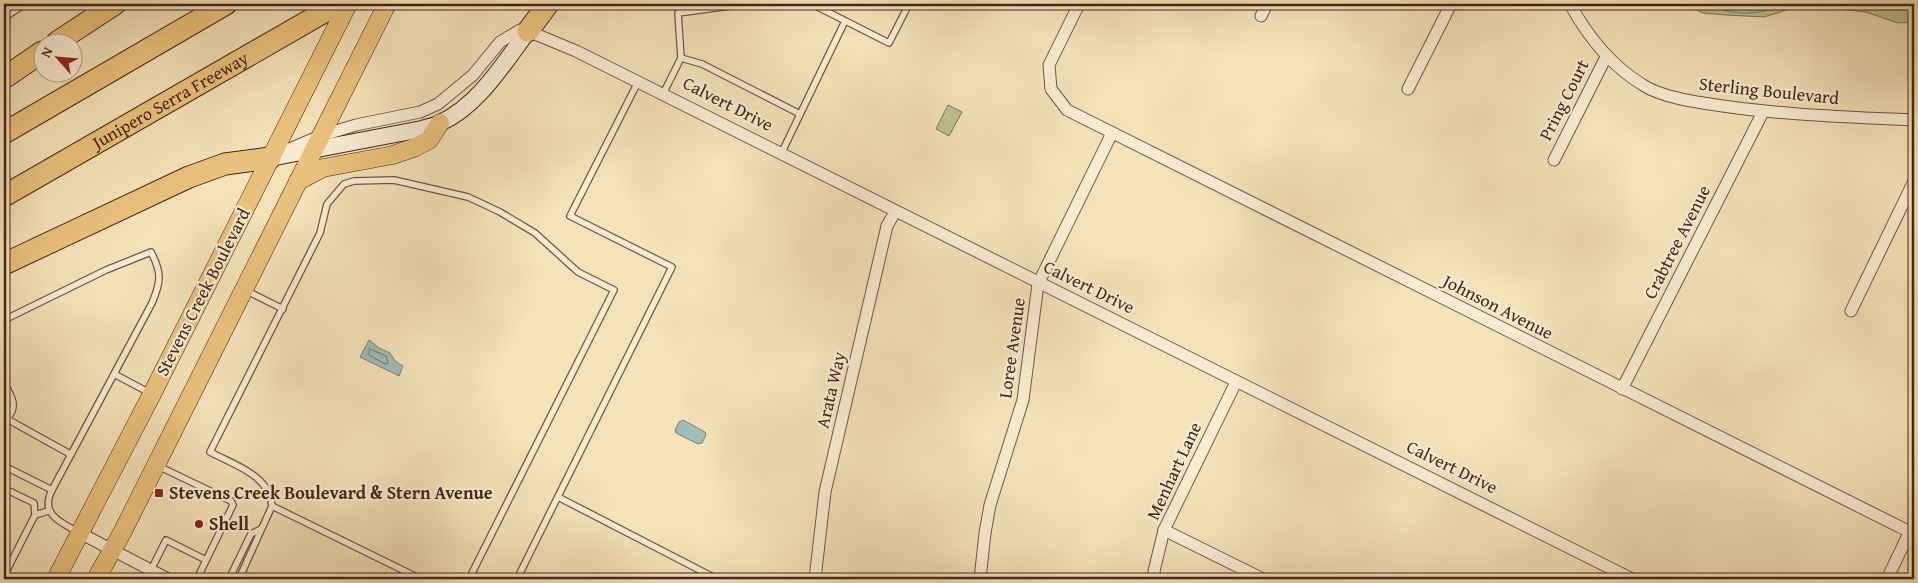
<svg xmlns="http://www.w3.org/2000/svg" width="1918" height="583" viewBox="0 0 1918 583" font-family="'Gentium Book Plus',serif">
<style>
.green{fill:#bbc38f;stroke:#807454}
.water{fill:#9dbdb5;stroke:#798177}
.lines{fill:none;stroke-linecap:round;stroke-linejoin:round}
.shore{stroke:#707268;stroke-width:1}
.service-casing{stroke:#705542;stroke-width:8}
.minor-casing{stroke:#705542;stroke-width:13}
.secondary-casing{stroke:#44261a;stroke-width:18}
.primary-casing{stroke:#44261a;stroke-width:19}
.motorway-casing{stroke:#44261a;stroke-width:23}
.service{stroke:#f8ecd2;stroke-width:5.5}
.minor{stroke:#f8ecd2;stroke-width:11}
.secondary{stroke:#f8ecd2;stroke-width:16}
.primary{stroke:#eac17c;stroke-width:18}
.motorway{stroke:#eac17c;stroke-width:21}
.poi-dot{fill:#8f2418;stroke:#f8ecd2;stroke-width:2}
.labels{text-anchor:middle;stroke-width:4.5;stroke-linejoin:round;paint-order:stroke}
.street-label{font-size:18px;fill:#44261a;stroke:#f8ecd2}
.poi-label{font-size:18px;font-weight:bold;fill:#44261a;stroke:#f8ecd2;text-anchor:start}
</style>
<rect width="100%" height="100%" fill="#f4e2b9"/>
<filter id="stains"><feTurbulence type="fractalNoise" baseFrequency=".004" numOctaves="4"/><feColorMatrix values="0 0 0 0 .2 0 0 0 0 .09 0 0 0 0 .02 0 0 0 .5 -.17"/></filter>
<radialGradient id="worn" r=".72"><stop offset=".6" stop-color="#630" stop-opacity="0"/><stop offset="1" stop-color="#630" stop-opacity=".3"/></radialGradient>
<g class="green">
<polygon points="1684,4 1914,4 1914,22 1898,23 1866,12 1830,8 1796,7 1764,17 1726,15 1703,13"/>
<polygon points="948,105 962,112 949,136 936,129"/>
</g>
<g class="water">
<path d="M1702 4H1781C1756 19 1728 13 1702 4Z"/>
<polygon points="369,340 379,348 390,353 395,361 403,366 399,376 360,357"/>
<polygon points="683,420 705,432 706,435 702,443 698,444 676,433 675,430 679,422"/>
</g>
<g class="lines">
<g class="shore">
<path d="M1719 4C1737 9 1753 11 1770 4"/>
<polygon points="370,349 386,356 388,363 385,364 369,355"/>
</g>
<g class="service-casing">
<g id="service">
<polyline points="812,4 889,43 909,4"/>
<polyline points="4,18 25,4"/>
<polyline points="681,58 702,64 800,114"/>
<polyline points="663,94 681,58 678,13 745,4"/>
<polyline points="781,154 845,21"/>
<polyline points="247,291 283,309"/>
<path d="M4 320 106 270 151 252C162 273 161 282 152 303L52 490"/>
<polyline points="114,374 150,393"/>
<path d="M4 382C11 397 19 405 7 419"/>
<polyline points="4,414 7,419 70,454"/>
<path d="M4 466 52 490C40 513 59 522 78 532"/>
<polyline points="158,466 231,501 233,505 197,579"/>
<polyline points="5,489 34,503 35,515"/>
<polyline points="558,497 717,579"/>
<polyline points="151,570 166,540 206,560"/>
<polyline points="4,576 35,515 48,511"/>
<polyline points="229,579 251,534 261,529"/>
<polyline points="239,579 272,506"/>
<path d="M421 579 272 506C270 475 234 465 210 452L320 233 327 204 344 184 354 181 394 180 468 197 500 212 535 233 578 272 614 290 469 579"/>
<polyline points="517,579 672,267 570,216 638,82"/>
</g>
</g>
<g class="minor-casing">
<g id="minor">
<polyline points="1079,4 1049,65 1051,89 1067,110 1914,534"/>
<path d="M1570 4C1588 37 1610 65 1643 85 1661 97 1695 102 1716 105 1782 115 1848 117 1914 120"/>
<polyline points="1261,16 1267,4"/>
<polyline points="1408,89 1451,4"/>
<polyline points="287,150 320,136 356,125 420,112 438,104 473,75 500,42 520,30 528,31 576,51 1632,579"/>
<polyline points="1554,160 1606,57"/>
<polyline points="1851,311 1914,181"/>
<polyline points="1622,389 1763,112"/>
<polyline points="1164,530 1263,579"/>
<polyline points="80,533 168,579"/>
<polyline points="815,579 825,492 887,226 895,212"/>
<polyline points="980,579 985,533 990,505 1023,400 1038,284 1112,133"/>
<polyline points="1155,579 1154,571 1164,530 1236,382"/>
<polyline points="1887,579 1910,531"/>
</g>
</g>
<g class="secondary-casing">
<path id="secondary" d="M270 158 422 129C428 127 435 126 440 123 478 106 504 63 528 31"/>
</g>
<g class="primary-casing">
<g id="primary">
<polyline points="298,181 323,168 393,155 416,147 429,140 440,123"/>
<polyline points="56,579 152,394 348,4"/>
<polyline points="96,579 123,531 387,4"/>
</g>
</g>
<g class="motorway-casing">
<g id="motorway">
<polyline points="528,31 548,4"/>
<polyline points="57,42 115,4"/>
<polyline points="4,78 42,52"/>
<polyline points="4,133 226,4"/>
<path id="s1" d="M4 196 338 4"/>
<polyline points="4,264 189,177 225,164 270,158"/>
</g>
</g>
<use href="#service" class="service"/>
<use href="#minor" class="minor"/>
<use href="#secondary" class="secondary"/>
<use href="#primary" class="primary"/>
<use href="#motorway" class="motorway"/>
</g>
<g class="poi-dot">
<rect x="154" y="488" width="10" height="10" rx="2.5"/>
<circle cx="199" cy="524" r="5"/>
</g>
<g class="labels">
<g class="street-label">
<text transform="translate(1769 91) rotate(6)" y="6">Sterling Boulevard</text>
<text dy="6" stroke="none"><textPath href="#s1" startOffset="192">Junipero Serra Freeway</textPath></text>
<text transform="translate(1564 100) rotate(-63)" y="6">Pring Court</text>
<text transform="translate(728 104) rotate(27)" y="6">Calvert Drive</text>
<text transform="translate(1677 242) rotate(-63)" y="6">Crabtree Avenue</text>
<text transform="translate(1089 287) rotate(26)" y="6">Calvert Drive</text>
<text transform="translate(203 292) rotate(-63)" y="6">Stevens Creek Boulevard</text>
<text transform="translate(1498 307) rotate(27)" y="6">Johnson Avenue</text>
<text transform="translate(1012 348) rotate(-82)" y="6">Loree Avenue</text>
<text transform="translate(831 390) rotate(-77)" y="6">Arata Way</text>
<text transform="translate(1452 467) rotate(26)" y="6">Calvert Drive</text>
<text transform="translate(1174 471) rotate(-65)" y="6">Menhart Lane</text>
</g>
<g class="poi-label">
<text x="169" y="499">Stevens Creek Boulevard &amp; Stern Avenue</text>
<text x="209" y="530">Shell</text>
</g>
</g>
<rect width="1918" height="583" fill="none" stroke="#f4e2b9" stroke-width="20"/>
<rect x="5" y="5" width="1908" height="573" fill="none" stroke="#44261a" stroke-width="2.5"/>
<rect x="10" y="10" width="1898" height="563" fill="none" stroke="#44261a"/>
<g transform="translate(58 58) rotate(297)"><circle r="24" fill="#f8ecd2" stroke="#b09d88"/>
<path d="M0-4L9 19L0 12L-9 19Z" fill="#8f2418"/>
<text y="-8" font-size="14" font-weight="bold" text-anchor="middle" fill="#44261a">N</text>
</g>
<rect width="100%" height="100%" filter="url(#stains)"/>
<rect width="100%" height="100%" fill="url(#worn)"/>
</svg>
